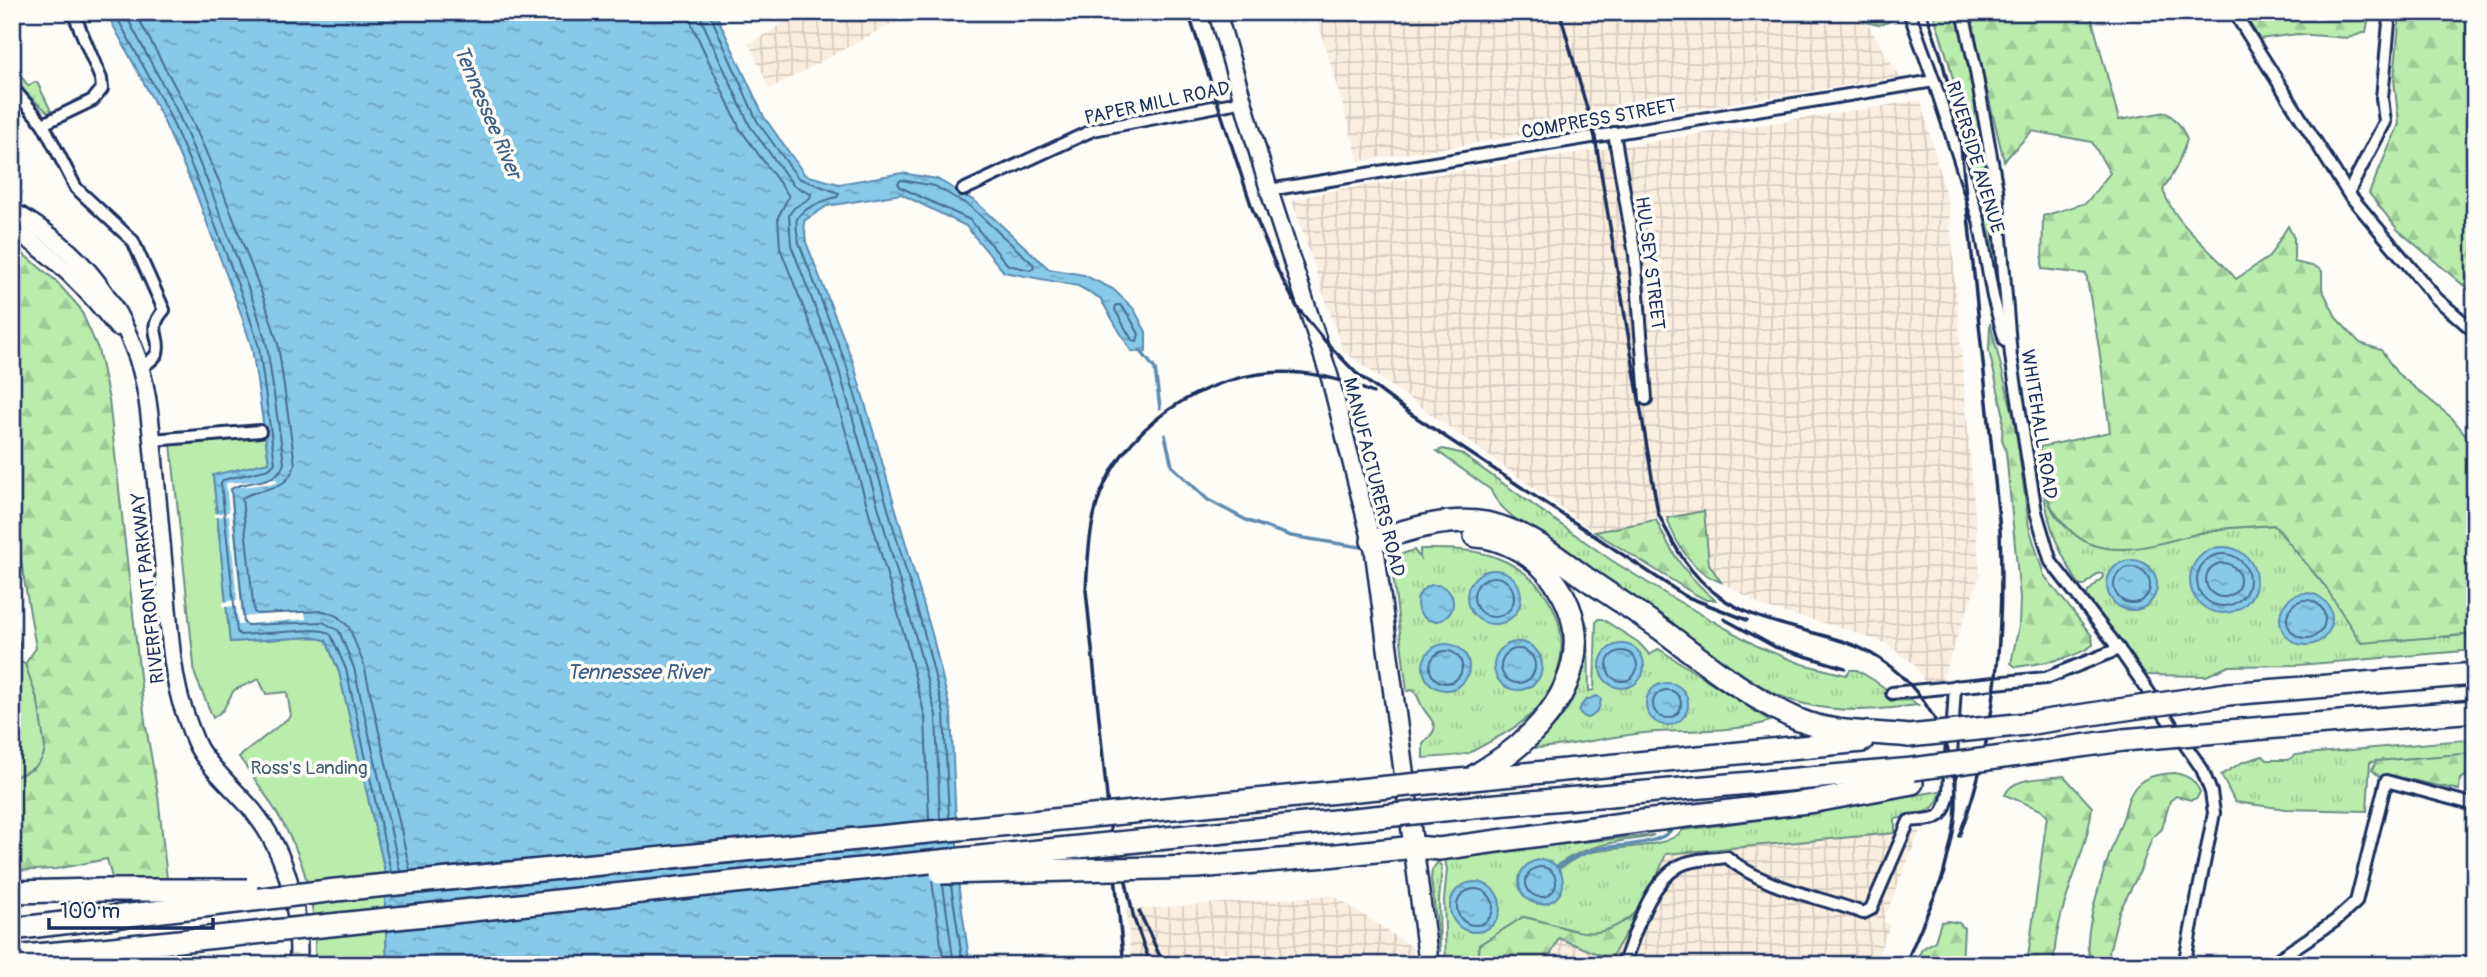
<svg xmlns="http://www.w3.org/2000/svg" width="2487" height="977" viewBox="0 0 2487 977" font-family="Pangolin,sans-serif">
<style>
.industrial{fill:url(#industrial-grid)}
.grass{fill:url(#grass-tufts);stroke:#6a8e85;stroke-width:2}
.forest{fill:url(#forest-firs);stroke:#6a8e85;stroke-width:2}
.green{fill:#baecac;stroke:#6a8e85;stroke-width:2}
.water{fill:url(#water-ripples);stroke:#5b8bb1;stroke-width:2}
.pier{fill:#fdfcf7}
.lines{fill:none;stroke-linecap:round;stroke-linejoin:round}
.shore{stroke:#466d95;stroke-width:2}
.stream{stroke:#5b8bb1;stroke-width:3.5}
.street-casing{stroke:#1b2f5e;stroke-width:16}
.secondary-casing{stroke:#1b2f5e;stroke-width:21}
.primary-casing{stroke:#1b2f5e;stroke-width:23}
.highway-casing{stroke:#1b2f5e;stroke-width:26}
.street{stroke:#fdfcf7;stroke-width:10}
.secondary{stroke:#fdfcf7;stroke-width:16}
.primary{stroke:#fdfcf7;stroke-width:18}
.highway{stroke:#fdfcf7;stroke-width:21}
.rail{stroke:#1b2f5e;stroke-width:3.5}
.highway-bridge-casing{stroke:#1b2f5e;stroke-width:26;stroke-linecap:butt}
.highway-bridge{stroke:#fdfcf7;stroke-width:21}
.labels{text-anchor:middle;stroke-width:7;stroke-linejoin:round;paint-order:stroke}
.street-label{font-size:19px;fill:#1b2f5e;stroke:#fdfcf7}
.park-label{font-size:19px;fill:#435e72;stroke:#fdfcf7}
.water-label{font-size:21px;font-style:italic;fill:#3b5d87;stroke:#fdfcf7}
</style>
<defs>
<pattern id="industrial-grid" width="8" height="8" patternUnits="userSpaceOnUse" patternTransform="scale(1.75)"><rect width="8" height="8" fill="#faeede"/><path d="M0 4h8M4 0v8" fill="none" stroke="#d6ccc1"/></pattern>
<pattern id="grass-tufts" width="24" height="20" patternUnits="userSpaceOnUse" patternTransform="scale(1.75)"><rect width="24" height="20" fill="#baecac"/><path d="M3 7l-1-3M5 7V3M7 7l1-3M15 17l-1-3M17 17v-4M19 17l1-3" fill="none" stroke="#9fcb96"/></pattern>
<pattern id="forest-firs" width="22" height="20" patternUnits="userSpaceOnUse" patternTransform="scale(1.75)"><rect width="22" height="20" fill="#baecac"/><path d="M5 1l3.5 6h-7zM16 11l3.5 6h-7z" fill="#9fcb96"/></pattern>
<pattern id="water-ripples" width="26" height="14" patternUnits="userSpaceOnUse" patternTransform="scale(1.75)"><rect width="26" height="14" fill="#86c9e8"/><path d="M2 4q2-2 4 0t4 0M15 11q2-2 4 0t4 0" fill="none" stroke="#6da4bf"/></pattern>
</defs>
<rect width="100%" height="100%" fill="#fdfcf7"/>
<filter id="ink" filterUnits="userSpaceOnUse"><feTurbulence type="fractalNoise" baseFrequency=".0143" numOctaves="2"/><feDisplacementMap in="SourceGraphic" scale="14" xChannelSelector="R" yChannelSelector="G"/><feConvolveMatrix kernelMatrix="1 2 1 2 8 2 1 2 1" color-interpolation-filters="sRGB"/></filter>
<g filter="url(#ink)">
<g class="industrial">
<polygon points="801,12 913,12 770,89 749,44"/>
<polygon points="1315,12 1860,12 1900,77 1359,161"/>
<polygon points="1921,100 1949,207 1980,574 1942,680 1924,681 1913,663 1885,643 1839,627 1766,608 1721,582 1709,564 1704,511 1595,532 1343,351 1292,201 1323,192"/>
<polygon points="1920,831 1883,921 1890,925 1874,965 1549,965 1550,956 1559,938 1610,959 1653,886 1666,854"/>
<polygon points="1333,895 1412,947 1414,965 1131,965 1127,910"/>
</g>
<g class="grass">
<polygon points="12,62 28,86 35,82 38,84 51,111 50,114 12,81"/>
<path d="M1443 449 1460 453 1611 560 1669 596 1759 647 1802 664 1846 675 1850 670H1857L1875 681 1886 689 1890 701 1911 700 1918 705C1879 710 1840 714 1801 703 1770 695 1744 675 1717 657 1684 635 1652 613 1620 590 1593 567 1499 520 1491 490L1437 451Z"/>
<path d="M2043 487C2047 496 2050 508 2056 516 2100 573 2157 540 2215 530 2234 526 2255 527 2274 525L2325 586 2343 613 2446 637 2475 634V650L2299 665 2229 666 2206 676 2146 675 2087 596 2088 592 2103 577 2102 573 2097 574 2084 586H2080C2057 549 2049 529 2043 487Z"/>
<path d="M1420 549C1445 549 1471 548 1495 557 1557 580 1581 644 1544 700 1528 724 1494 739 1471 752 1462 757 1434 757 1423 758V744C1437 729 1439 728 1425 711 1419 704 1420 697 1413 690L1407 691 1393 575 1397 560H1403L1402 554 1414 550 1420 558Z"/>
<path d="M1582 611 1588 628 1589 691 1594 690 1596 622 1598 619H1602L1638 642 1650 655 1658 649 1662 651 1770 721C1739 732 1692 730 1658 732 1615 734 1574 747 1531 748 1582 705 1585 679 1579 615Z"/>
<polygon points="2475,739 2475,753 2370,762 2367,811 2286,809 2235,802 2221,775 2243,762 2263,756 2267,760 2288,760 2295,755"/>
<path d="M1940 791C1939 815 1914 815 1895 819V833L1666 854C1651 892 1632 940 1582 932 1562 929 1543 920 1523 917L1479 945 1477 965H1446L1444 900 1447 869 1444 856 1654 835C1645 839 1632 839 1621 841 1598 845 1575 852 1556 866L1559 869C1568 863 1577 856 1588 853 1613 846 1667 850 1683 830L1776 818Z"/>
<polygon points="1438,862 1442,867 1439,901 1440,952 1431,879 1432,870"/>
</g>
<g class="forest">
<polygon points="1860,12 1894,12 1889,22 1878,25 1865,22"/>
<path d="M1933 12H1957C1975 93 1991 175 1998 257L1996 259 1949 63Z"/>
<path d="M1968 12H2090L2119 120 2166 112C2177 120 2182 127 2187 140L2176 168 2163 190C2176 227 2212 249 2236 279L2269 257 2288 226 2294 238V262L2316 267 2322 271V289L2337 319 2360 343 2381 350 2397 373 2452 418 2475 446V634L2361 643 2325 586 2274 525C2254 527 2234 526 2214 530 2169 538 2109 568 2071 531 2042 503 2043 485 2040 447L2110 432 2099 348 2086 274 2042 269 2043 216 2086 203 2110 173 2092 142 2032 131 2004 161Z"/>
<polygon points="2242,12 2370,12 2366,32 2348,38 2298,34 2259,39"/>
<polygon points="2400,12 2475,12 2475,295 2398,230 2369,193 2399,124 2394,80"/>
<polygon points="12,245 55,280 80,308 98,349 109,400 145,721 158,795 167,879 112,878 107,859 56,869 12,871 12,778 33,769 38,702 25,664 36,648 21,561 12,462"/>
<path d="M1990 323 2015 422 2029 527 2044 575 2092 636 2093 645C2070 661 2044 662 2016 667L2011 663 2019 626 2020 598 2006 452 2002 439 2003 412 1989 351Z"/>
<path d="M1704 511 1709 564 1721 582C1694 573 1676 545 1667 518Z"/>
<path d="M1656 520C1673 556 1685 574 1715 600H1706L1691 592 1595 532Z"/>
<polygon points="2475,753 2475,772 2460,779 2459,790 2397,777 2380,777 2372,770 2376,761"/>
<path d="M2175 773C2188 776 2194 779 2200 792L2197 798 2191 800 2176 796 2170 801 2162 829 2152 838 2140 871 2119 912 2109 952 2111 958 2125 965H2094C2088 958 2087 948 2088 939 2091 903 2110 852 2123 818 2126 810 2127 799 2132 792 2141 776 2158 774 2175 773Z"/>
<path d="M2064 776 2092 807C2086 861 2054 908 2054 965H2027L2047 816 2041 810 2005 795C2012 776 2046 779 2064 776Z"/>
<path d="M1641 909 1610 959 1559 938 1550 956 1549 965H1477L1479 945 1523 917C1577 927 1592 950 1641 909Z"/>
<polygon points="1948,921 1959,923 1964,928 1962,965 1914,965 1922,949 1935,941 1941,922"/>
</g>
<g class="green">
<path d="M265 436 269 462 213 476 230 642 312 637 326 640 339 672 384 867 387 965H315C318 873 291 829 239 757L291 716 287 692 266 694 259 679 234 690 223 710 213 718 195 675 171 444Z"/>
<path d="M20 662 25 664 38 702 45 748C43 767 28 771 12 778V692Z"/>
</g>
<g class="water">
<polygon points="106,12 715,12 764,117 805,175 839,184 902,173 937,179 976,202 1049,269 1084,275 1113,289 1134,309 1146,332 1146,352 1131,351 1100,298 1078,286 1004,272 966,226 901,194 827,206 804,221 806,242 853,362 932,634 951,713 959,890 970,965 387,965 384,867 339,672 326,640 312,637 230,642 213,475 269,462 252,348 240,311 195,191 161,115"/>
<circle cx="2223" cy="580" r="33"/>
<circle cx="2132" cy="585" r="25"/>
<circle cx="1494" cy="597" r="27"/>
<circle cx="1435" cy="603" r="18"/>
<circle cx="2306" cy="619" r="26"/>
<circle cx="1518" cy="666" r="24"/>
<circle cx="1446" cy="667" r="23"/>
<circle cx="1622" cy="666" r="22"/>
<circle cx="1667" cy="704" r="21"/>
<path d="M1597 696 1601 699C1600 708 1595 717 1586 718L1579 712C1581 702 1587 699 1597 696Z"/>
<circle cx="1541" cy="882" r="22"/>
<circle cx="1475" cy="907" r="25"/>
</g>
<polygon class="pier" points="277,479 277,483 230,488 242,617 305,611 306,619 238,625 236,606 223,607 223,602 237,600 229,516 214,517 214,514 229,512 226,483"/>
<g class="lines">
<g class="shore">
<polyline points="114,12 168,112 201,188 247,309 259,347 275,463 269,469 223,480 221,483 237,632 240,635 313,630 324,631 331,635 346,669 391,872"/>
<path d="M124 12 176 109 209 185 255 306 267 346 284 463C278 486 247 479 231 489L244 623 248 625 323 622 339 631 354 668 400 871"/>
<path d="M135 12 185 105 219 181 265 302 278 344 295 464C288 493 262 486 242 498L254 612 257 614 324 611 337 616 349 627 364 665 410 870"/>
<polyline points="690,12 692,25 740,129 789,196 778,217 780,248 828,370 906,641 925,717 929,820"/>
<polyline points="700,12 702,21 750,126 793,185 811,194 810,198 794,208 789,215 791,245 838,367 916,638 936,715 940,819"/>
<path d="M709 12 757 121 798 178 839 193 837 197C828 199 800 209 797 219 795 225 798 236 799 243L846 364 925 636 944 714 949 818"/>
<polygon points="901,180 935,186 971,207 1033,264 1034,268 1030,270 1008,265 970,220 900,187 898,183"/>
<polygon points="1116,305 1120,305 1128,314 1139,334 1137,341 1132,340 1115,310"/>
<circle cx="2223" cy="580" r="26"/>
<circle cx="2223" cy="580" r="17"/>
<circle cx="2132" cy="585" r="18"/>
<circle cx="1494" cy="597" r="20"/>
<circle cx="2306" cy="619" r="19"/>
<circle cx="1518" cy="666" r="17"/>
<circle cx="1446" cy="667" r="16"/>
<circle cx="1622" cy="666" r="15"/>
<circle cx="1667" cy="704" r="14"/>
<circle cx="1541" cy="882" r="15"/>
<polyline points="932,881 944,965"/>
<polyline points="943,885 954,965"/>
<polyline points="951,885 963,965"/>
<circle cx="1475" cy="907" r="18"/>
</g>
<g class="stream">
<polyline points="1140,350 1155,369 1160,408"/>
<polyline points="1165,435 1172,466 1208,500 1248,521 1291,536 1360,547"/>
<path d="M1557 867C1570 859 1583 853 1597 849 1616 845 1660 845 1671 830"/>
</g>
<g class="street-casing">
<g id="street">
<polyline points="1909,12 1934,81 1979,220 1993,297 2005,341"/>
<polyline points="1963,12 1975,66 1997,190 2011,356 2036,512 2051,562 2119,649 2202,769 2211,792 2214,813 2184,965"/>
<polyline points="2234,12 2348,193 2436,298 2475,332"/>
<path d="M12 87 43 124 76 188 133 241 164 310C146 330 162 337 157 353 154 360 145 364 140 369"/>
<polyline points="43,124 93,100 102,89 101,79 73,12"/>
<polyline points="1614,133 1635,255 1646,399"/>
<polyline points="12,168 12,183"/>
<polyline points="963,190 1093,130 1244,101"/>
<polyline points="1269,190 1934,81"/>
<polyline points="2348,193 2385,122 2382,98 2390,12"/>
<polyline points="152,440 260,431"/>
<polyline points="12,643 12,660"/>
<polyline points="1892,693 2046,678 2119,649"/>
<path d="M1623 965C1636 933 1647 885 1679 866 1691 859 1713 859 1727 857 1764 889 1818 896 1863 913L1871 909 1909 821C1937 818 1943 823 1949 792L1955 686"/>
<polyline points="2269,965 2335,921 2356,902 2386,781 2475,805"/>
</g>
</g>
<g class="secondary-casing">
<g id="secondary">
<polyline points="1217,12 1269,190 1330,378 1374,551"/>
<path d="M12 211C70 243 108 285 133 346 149 384 151 430 155 471 159 515 163 559 167 603 170 636 172 670 181 702 186 716 191 733 198 747 208 766 238 793 253 811 288 855 301 910 298 965"/>
<path d="M12 229C53 253 88 290 117 327"/>
</g>
</g>
<g class="primary-casing">
<polyline id="primary" points="1375,553 1429,965"/>
</g>
<g class="highway-casing">
<g id="highway">
<path d="M1372 541C1408 530 1447 516 1486 523 1526 531 1555 556 1587 579 1612 596 1637 612 1662 630 1705 662 1749 698 1799 720 1831 734 1874 732 1909 736"/>
<polyline points="2228,694 2475,674"/>
<polyline points="2026,724 2105,712"/>
<polyline points="2241,730 2475,711"/>
<polyline points="2018,755 2123,740"/>
<path d="M1470 779C1487 768 1504 758 1519 745 1574 697 1599 631 1546 571 1530 553 1500 537 1475 536"/>
<polyline points="1472,779 1862,741"/>
<polyline points="1473,807 1913,769"/>
<polyline points="1327,856 1415,847 1439,849 1644,821 1816,801 1912,783"/>
<polyline points="12,892 100,890"/>
<polyline points="340,924 802,875"/>
<polyline points="12,929 97,919"/>
<polyline points="12,957 103,949"/>
</g>
</g>
<use href="#street" class="street"/>
<use href="#secondary" class="secondary"/>
<use href="#primary" class="primary"/>
<use href="#highway" class="highway"/>
<g class="rail">
<polyline points="1188,12 1253,211 1278,271 1297,307 1324,340 1356,373 1408,412 1685,596 1747,620"/>
<path d="M1926 12 1941 56 1959 127 2000 530C2004 632 1997 740 1959 836"/>
<path d="M1560 13 1595 137 1658 513C1673 545 1690 576 1720 597 1757 623 1803 628 1845 642 1911 664 1957 733 1956 802 1956 829 1948 854 1942 880"/>
<polyline points="1724,619 1775,647 1845,668"/>
<polyline points="1123,868 1134,919 1151,965"/>
<polyline points="1139,911 1164,965"/>
<path d="M1124 965 1086 590C1088 559 1089 525 1100 495 1129 418 1219 365 1301 373 1326 375 1350 383 1373 393"/>
<polyline points="1905,965 1945,872"/>
</g>
<g class="highway-bridge-casing">
<g id="highway-bridge">
<polyline points="2105,712 2228,694"/>
<polyline points="1909,736 2026,724"/>
<polyline points="2123,740 2241,730"/>
<polyline points="1913,769 2018,755"/>
<polyline points="941,873 1198,867 1327,856"/>
<polyline points="802,875 1473,807"/>
<polyline points="100,890 247,890"/>
<polyline points="97,919 336,890 1470,779"/>
<polyline points="103,949 340,924"/>
</g>
</g>
<use href="#highway-bridge" class="highway-bridge"/>
</g>
</g>
<g class="labels">
<g class="street-label">
<text transform="translate(1157 102) rotate(-12)" y="7">PAPER MILL ROAD</text>
<text transform="translate(1599 118) rotate(-10)" y="7">COMPRESS STREET</text>
<text transform="translate(1976 157) rotate(73)" y="7">RIVERSIDE AVENUE</text>
<text transform="translate(1651 263) rotate(83)" y="7">HULSEY STREET</text>
<text transform="translate(2040 424) rotate(81)" y="7">WHITEHALL ROAD</text>
<text transform="translate(1375 477) rotate(76)" y="7">MANUFACTURERS ROAD</text>
<text transform="translate(147 588) rotate(-96)" y="7">RIVERFRONT PARKWAY</text>
</g>
<g class="park-label">
<text x="309" y="774">Ross's Landing</text>
</g>
<g class="water-label">
<text transform="translate(488 112) rotate(67)" y="7">Tennessee River</text>
<text x="638" y="679">Tennessee River</text>
</g>
</g>
<rect width="2487" height="977" fill="none" stroke="#fdfcf7" stroke-width="42"/>
<rect x="21" y="21" width="2445" height="935" fill="none" stroke="#1b2f5e" stroke-width="2.5" filter="url(#ink)"/>
<path d="M49 918v10h164v-10" fill="none" stroke="#1b2f5e" stroke-width="3.5"/>
<text x="60" y="918" font-size="21" fill="#1b2f5e" stroke="#fdfcf7" stroke-width="5" paint-order="stroke">100 m</text>
</svg>
